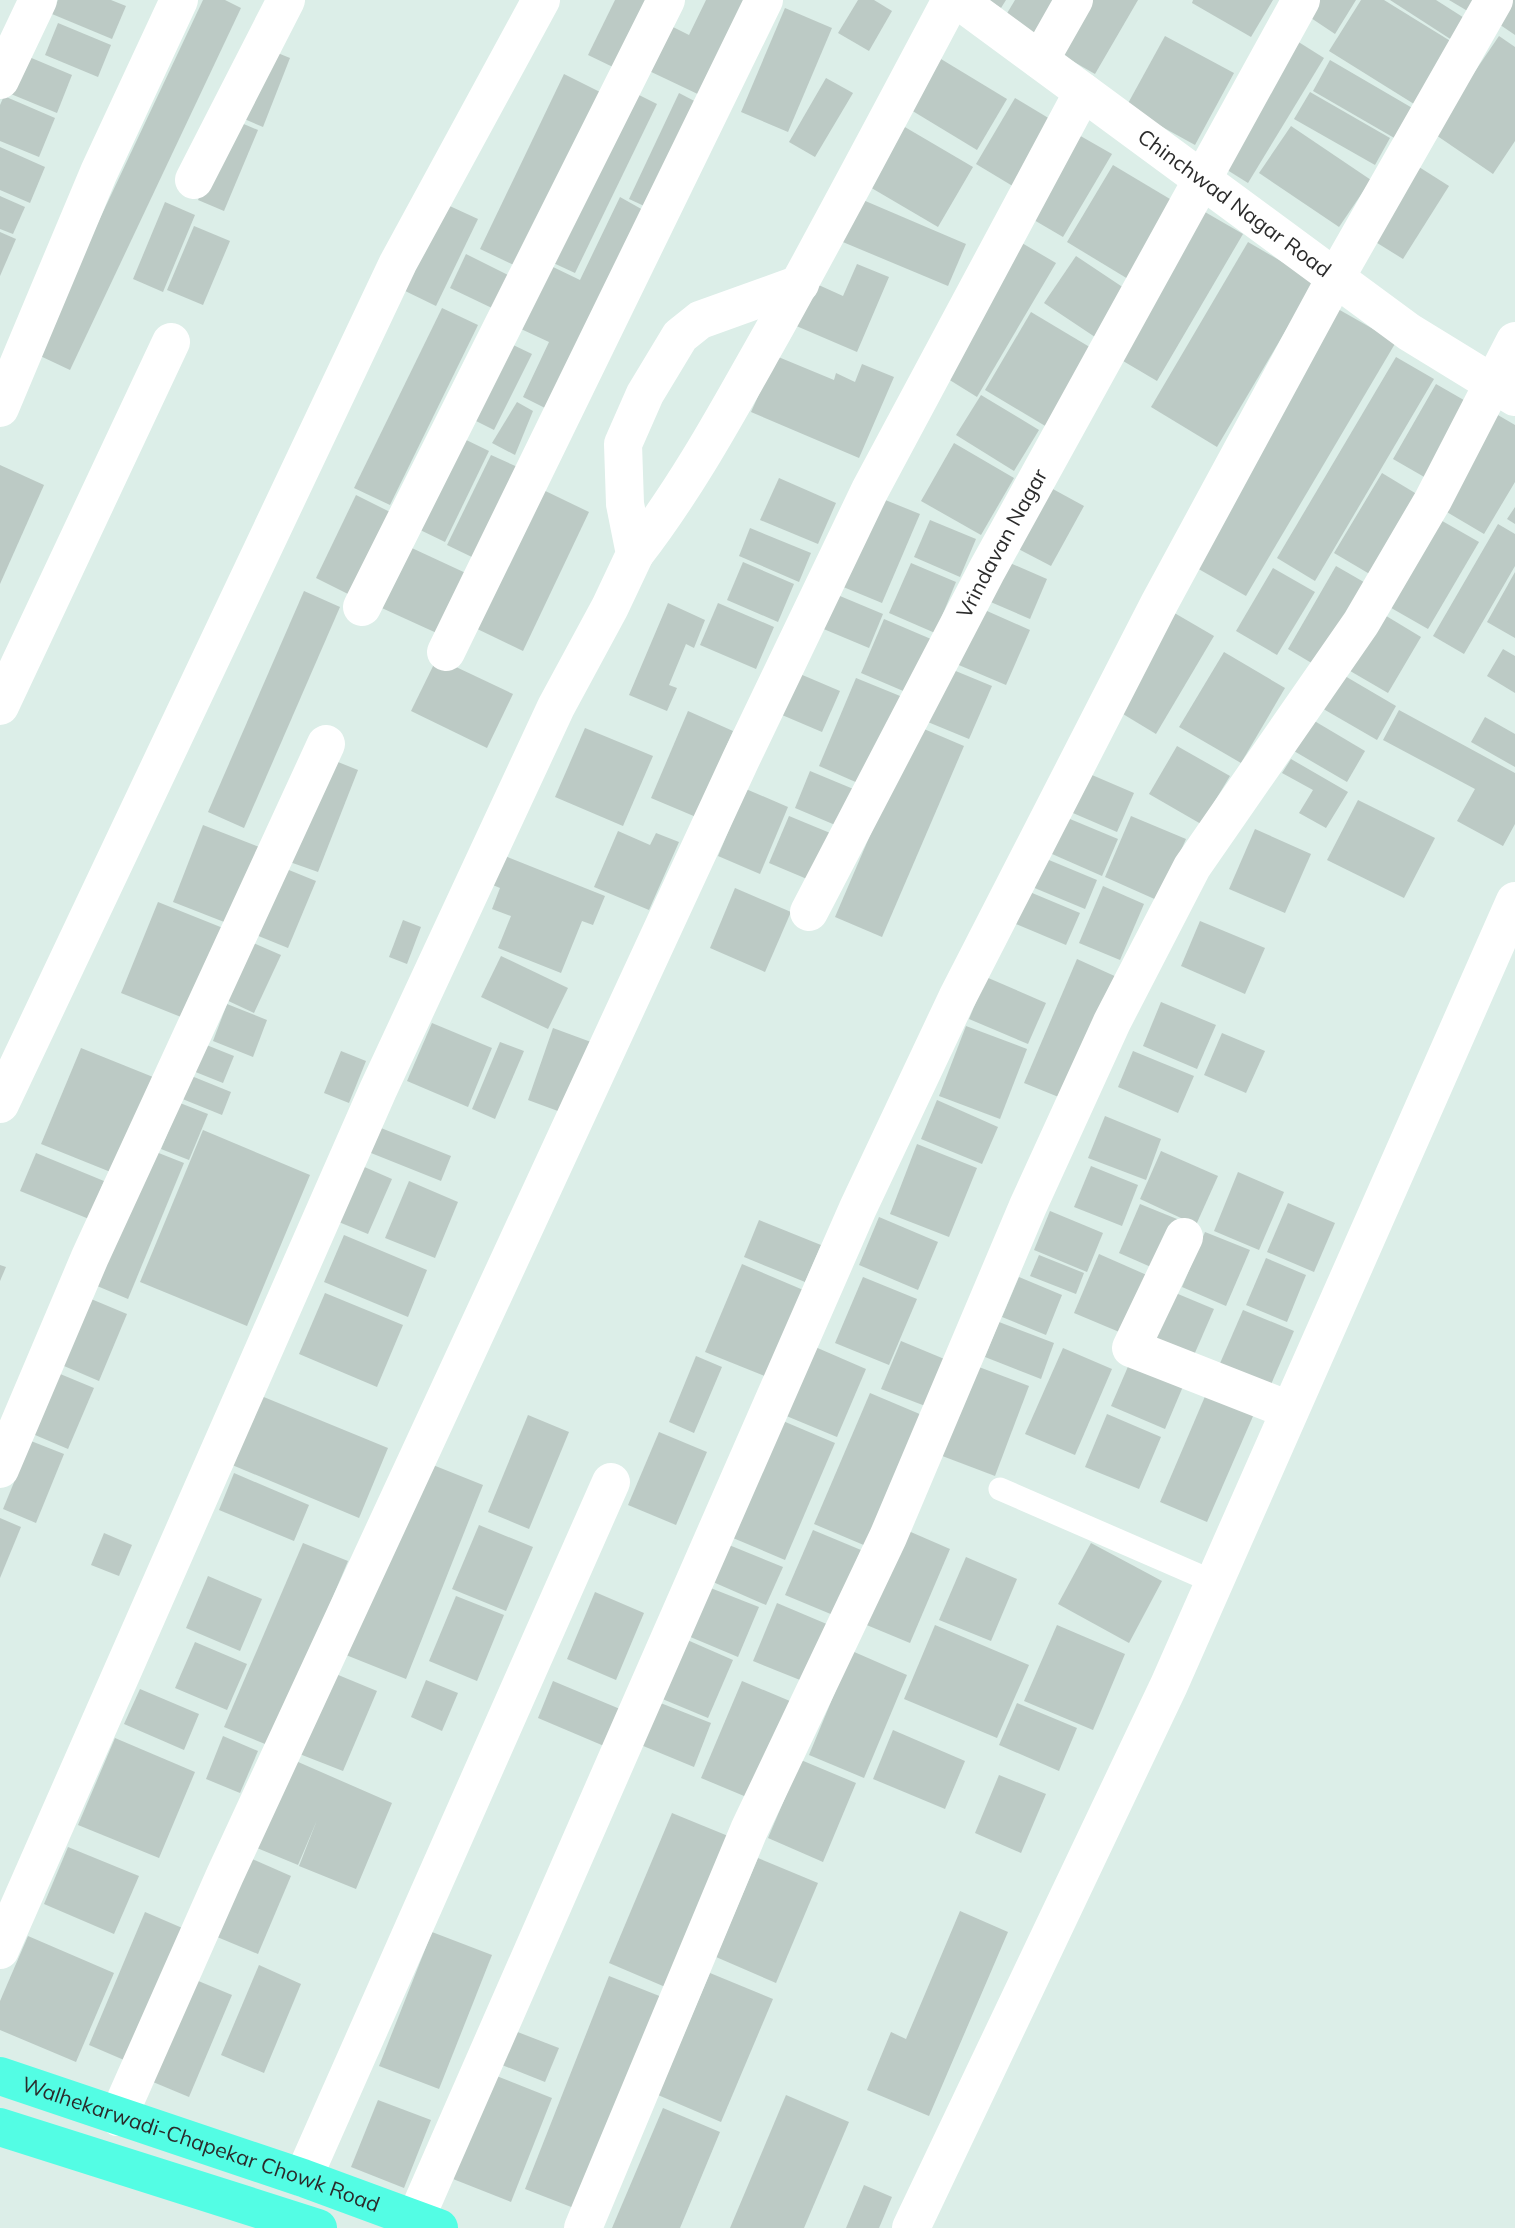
<svg xmlns="http://www.w3.org/2000/svg" width="1515" height="2228" viewBox="0 0 1515 2228" font-family="Mulish,sans-serif">
<style>
.building{fill:#bccac5}
.lines{fill:none;stroke-linecap:round;stroke-linejoin:round}
.service{stroke:#fff;stroke-width:23}
.minor{stroke:#fff;stroke-width:38}
.tertiary{stroke:#fff;stroke-width:38}
.primary{stroke:#53fde4;stroke-width:38}
.labels{text-anchor:middle;stroke-width:5;stroke-linejoin:round;paint-order:stroke}
.street-label{font-size:21px;fill:#2b2b2b;stroke:#fff}
</style>
<rect width="100%" height="100%" fill="#dceee8"/>
<g class="building">
<polygon points="58,0 111,0 126,6 112,39 52,14"/>
<polygon points="203,0 225,0 241,8 70,370 36,354"/>
<polygon points="615,0 651,0 617,69 588,55"/>
<polygon points="706,0 751,0 704,97 645,69 667,24 689,35"/>
<polygon points="858,0 874,0 892,11 869,51 838,33"/>
<polygon points="988,0 1006,0 1001,8"/>
<polygon points="1015,0 1070,0 1044,44 1003,20"/>
<polygon points="1085,0 1138,0 1095,74 1055,51"/>
<polygon points="1193,0 1273,0 1251,37 1192,3"/>
<polygon points="1309,0 1356,0 1335,34 1302,12"/>
<polygon points="1361,0 1384,0 1452,42 1414,104 1329,51"/>
<polygon points="1390,0 1436,0 1469,21 1455,42"/>
<polygon points="1449,0 1493,0 1481,19"/>
<polygon points="1511,0 1515,0 1515,35 1496,22"/>
<polygon points="785,8 832,28 788,132 741,112"/>
<polygon points="58,23 111,45 98,77 45,55"/>
<polygon points="1165,36 1234,73 1195,145 1126,107"/>
<polygon points="1289,36 1324,58 1248,183 1216,163"/>
<polygon points="1499,36 1515,47 1515,141 1493,174 1433,133"/>
<polygon points="263,47 290,58 263,127 235,115"/>
<polygon points="22,54 72,75 57,113 6,92"/>
<polygon points="936,56 1007,99 977,150 906,107"/>
<polygon points="1330,60 1414,109 1396,139 1313,91"/>
<polygon points="564,74 602,93 518,267 480,249"/>
<polygon points="826,78 853,93 815,157 789,142"/>
<polygon points="631,91 657,104 575,273 549,261"/>
<polygon points="1310,92 1390,138 1375,165 1294,119"/>
<polygon points="679,93 706,107 655,211 629,199"/>
<polygon points="4,96 55,118 39,157 0,141 0,105"/>
<polygon points="1015,98 1060,125 1021,191 976,164"/>
<polygon points="232,119 258,130 224,211 198,200"/>
<polygon points="898,123 973,167 938,227 863,183"/>
<polygon points="1291,126 1371,180 1339,227 1259,173"/>
<polygon points="1070,130 1112,154 1063,237 1022,213"/>
<polygon points="0,147 45,167 30,203 0,190"/>
<polygon points="1113,165 1180,205 1133,282 1067,242"/>
<polygon points="1419,167 1449,186 1403,259 1374,241"/>
<polygon points="0,196 25,207 13,234 0,229"/>
<polygon points="620,197 652,215 553,412 523,397 549,342 521,329 551,266 580,280"/>
<polygon points="856,197 966,244 948,286 838,240"/>
<polygon points="165,202 195,215 163,292 133,279"/>
<polygon points="441,202 478,219 436,306 399,288"/>
<polygon points="1205,212 1243,234 1157,381 1118,358"/>
<polygon points="194,226 230,241 203,305 167,290"/>
<polygon points="0,232 16,239 0,276"/>
<polygon points="1015,239 1056,263 977,397 940,374"/>
<polygon points="1248,242 1315,281 1217,447 1151,407"/>
<polygon points="466,254 510,276 494,309 450,288"/>
<polygon points="1076,256 1133,294 1101,341 1044,303"/>
<polygon points="857,264 889,277 857,352 794,325 812,282 843,296"/>
<polygon points="442,308 478,325 390,505 354,488"/>
<polygon points="1338,309 1396,342 1246,596 1188,563"/>
<polygon points="1031,312 1098,352 1052,430 985,390"/>
<polygon points="503,340 532,354 494,430 466,416"/>
<polygon points="776,356 834,380 836,373 855,382 862,364 894,377 859,458 751,412"/>
<polygon points="1396,357 1434,379 1315,581 1277,558"/>
<polygon points="1436,384 1469,403 1426,478 1393,459"/>
<polygon points="981,395 1039,430 1014,471 956,435"/>
<polygon points="517,402 533,411 515,455 492,443"/>
<polygon points="1491,411 1515,425 1515,482 1484,534 1435,505"/>
<polygon points="456,435 489,451 445,542 412,526"/>
<polygon points="954,443 1014,478 981,535 921,501"/>
<polygon points="491,455 522,469 478,560 447,545"/>
<polygon points="0,465 44,485 0,584"/>
<polygon points="1382,473 1420,496 1373,576 1334,553"/>
<polygon points="779,478 836,503 818,544 760,520"/>
<polygon points="1040,482 1084,506 1051,566 1007,543"/>
<polygon points="535,486 589,512 523,651 469,625"/>
<polygon points="356,495 392,513 352,596 316,578"/>
<polygon points="873,495 920,514 882,603 836,584"/>
<polygon points="1515,507 1515,524 1507,519"/>
<polygon points="1430,514 1479,542 1428,629 1379,601"/>
<polygon points="930,520 976,539 960,577 914,557"/>
<polygon points="1498,524 1515,534 1515,566 1464,654 1433,636"/>
<polygon points="750,528 811,553 799,582 739,556"/>
<polygon points="401,543 470,575 441,635 373,604"/>
<polygon points="1003,560 1047,579 1030,619 986,600"/>
<polygon points="743,562 794,584 778,622 727,600"/>
<polygon points="911,563 956,582 935,633 889,613"/>
<polygon points="1336,566 1369,585 1320,668 1288,649"/>
<polygon points="1273,568 1315,592 1277,655 1236,631"/>
<polygon points="1515,572 1515,638 1487,622"/>
<polygon points="304,591 340,607 244,828 208,812"/>
<polygon points="828,591 883,614 869,648 814,625"/>
<polygon points="668,603 705,620 694,648 686,644 669,685 677,688 667,711 629,695"/>
<polygon points="718,603 774,627 756,669 700,645"/>
<polygon points="978,607 1030,630 1006,685 954,663"/>
<polygon points="1171,611 1214,636 1156,734 1113,708"/>
<polygon points="1378,611 1421,637 1388,693 1345,668"/>
<polygon points="884,619 938,642 915,696 861,673"/>
<polygon points="1503,649 1515,656 1515,693 1487,676"/>
<polygon points="1224,652 1285,688 1241,763 1179,727"/>
<polygon points="437,658 513,694 487,748 411,711"/>
<polygon points="946,667 992,686 969,739 923,720"/>
<polygon points="1333,669 1396,706 1377,740 1313,703"/>
<polygon points="793,671 840,691 822,732 775,712"/>
<polygon points="856,678 905,698 867,787 819,766"/>
<polygon points="1399,710 1515,773 1515,824 1503,846 1457,821 1475,789 1383,740"/>
<polygon points="688,711 733,731 696,817 651,798"/>
<polygon points="1301,713 1365,751 1347,782 1282,744"/>
<polygon points="1485,717 1515,734 1515,767 1471,742"/>
<polygon points="917,726 964,746 882,937 835,917"/>
<polygon points="585,728 653,756 623,826 555,797"/>
<polygon points="1177,746 1230,776 1201,824 1149,794"/>
<polygon points="328,758 358,770 318,872 287,861"/>
<polygon points="1291,759 1348,792 1326,828 1299,813 1313,790 1282,773"/>
<polygon points="1078,769 1134,793 1117,832 1059,807"/>
<polygon points="810,771 863,793 847,830 795,808"/>
<polygon points="746,789 788,807 760,874 718,856"/>
<polygon points="1358,800 1435,838 1404,898 1327,860"/>
<polygon points="1058,814 1118,839 1102,876 1043,850"/>
<polygon points="789,816 835,835 814,882 769,863"/>
<polygon points="1131,816 1186,839 1159,901 1105,877"/>
<polygon points="203,825 267,850 237,927 173,902"/>
<polygon points="1255,829 1311,854 1285,913 1229,889"/>
<polygon points="618,831 650,845 656,833 679,842 649,910 594,887"/>
<polygon points="500,854 605,896 593,925 582,921 561,973 498,948 511,916 492,909 500,888 488,883"/>
<polygon points="1037,855 1097,880 1085,909 1025,884"/>
<polygon points="284,868 316,881 288,948 256,935"/>
<polygon points="1103,886 1144,904 1120,960 1079,943"/>
<polygon points="735,888 791,912 765,972 710,948"/>
<polygon points="1025,890 1080,913 1066,945 1011,922"/>
<polygon points="158,902 223,928 186,1019 121,993"/>
<polygon points="403,920 421,927 407,964 389,957"/>
<polygon points="1200,921 1265,948 1245,994 1181,966"/>
<polygon points="249,941 281,955 254,1013 222,998"/>
<polygon points="501,956 568,988 548,1029 481,997"/>
<polygon points="1077,959 1119,978 1066,1100 1024,1083"/>
<polygon points="986,977 1046,1003 1028,1044 969,1019"/>
<polygon points="1161,1002 1216,1025 1197,1069 1143,1046"/>
<polygon points="227,1004 267,1020 253,1057 213,1041"/>
<polygon points="432,1023 492,1048 468,1107 407,1081"/>
<polygon points="966,1026 1027,1049 1000,1119 939,1096"/>
<polygon points="553,1028 591,1042 566,1114 528,1100"/>
<polygon points="1222,1033 1265,1051 1246,1093 1204,1075"/>
<polygon points="194,1040 234,1056 223,1083 183,1067"/>
<polygon points="500,1042 524,1051 495,1119 472,1109"/>
<polygon points="81,1048 158,1079 118,1175 41,1144"/>
<polygon points="341,1051 366,1061 349,1103 324,1093"/>
<polygon points="1133,1051 1194,1076 1178,1113 1118,1087"/>
<polygon points="189,1075 231,1092 222,1115 180,1098"/>
<polygon points="937,1100 998,1127 982,1164 921,1139"/>
<polygon points="180,1103 208,1114 189,1160 161,1149"/>
<polygon points="1105,1116 1161,1139 1146,1180 1088,1158"/>
<polygon points="371,1124 451,1156 441,1181 361,1149"/>
<polygon points="203,1130 310,1175 247,1326 140,1282"/>
<polygon points="917,1144 977,1168 949,1237 890,1214"/>
<polygon points="146,1148 184,1163 128,1299 90,1283"/>
<polygon points="1161,1151 1218,1176 1196,1225 1140,1199"/>
<polygon points="36,1153 104,1181 89,1219 20,1191"/>
<polygon points="353,1162 392,1179 368,1234 329,1218"/>
<polygon points="1091,1166 1138,1185 1122,1226 1074,1207"/>
<polygon points="1238,1172 1284,1192 1259,1250 1214,1231"/>
<polygon points="409,1181 458,1202 435,1258 385,1238"/>
<polygon points="1288,1203 1335,1223 1314,1272 1267,1252"/>
<polygon points="1140,1204 1182,1221 1160,1271 1119,1253"/>
<polygon points="1050,1211 1103,1233 1087,1272 1034,1250"/>
<polygon points="879,1217 938,1242 918,1290 859,1265"/>
<polygon points="759,1220 821,1245 805,1282 744,1257"/>
<polygon points="1205,1232 1250,1250 1226,1306 1182,1287"/>
<polygon points="344,1235 427,1270 408,1317 324,1282"/>
<polygon points="1099,1254 1149,1276 1124,1334 1074,1313"/>
<polygon points="1039,1255 1084,1273 1076,1294 1030,1276"/>
<polygon points="1266,1258 1306,1275 1287,1322 1246,1305"/>
<polygon points="742,1264 808,1292 772,1379 705,1352"/>
<polygon points="0,1265 6,1267 0,1281"/>
<polygon points="863,1277 917,1299 889,1365 835,1343"/>
<polygon points="1019,1277 1062,1295 1046,1335 1002,1317"/>
<polygon points="1166,1289 1214,1309 1191,1362 1144,1341"/>
<polygon points="325,1293 403,1325 377,1387 299,1354"/>
<polygon points="84,1296 127,1314 99,1381 57,1363"/>
<polygon points="1243,1310 1294,1331 1269,1389 1218,1368"/>
<polygon points="999,1322 1054,1343 1041,1379 985,1357"/>
<polygon points="901,1341 954,1363 933,1409 881,1389"/>
<polygon points="813,1346 866,1369 837,1437 784,1415"/>
<polygon points="1063,1348 1112,1369 1075,1455 1025,1434"/>
<polygon points="1133,1355 1187,1377 1165,1429 1111,1406"/>
<polygon points="696,1356 722,1367 694,1433 669,1422"/>
<polygon points="971,1364 1029,1386 995,1476 937,1454"/>
<polygon points="53,1371 94,1388 68,1449 28,1432"/>
<polygon points="1209,1387 1257,1407 1207,1522 1160,1502"/>
<polygon points="254,1393 388,1448 359,1518 225,1462"/>
<polygon points="870,1393 922,1415 866,1546 814,1524"/>
<polygon points="1107,1414 1161,1437 1139,1489 1085,1467"/>
<polygon points="528,1415 569,1432 529,1529 488,1512"/>
<polygon points="783,1421 835,1443 785,1560 733,1538"/>
<polygon points="659,1432 707,1452 676,1525 628,1505"/>
<polygon points="31,1441 64,1454 36,1523 3,1509"/>
<polygon points="423,1461 483,1485 406,1679 346,1655"/>
<polygon points="234,1473 309,1505 294,1541 219,1510"/>
<polygon points="0,1518 21,1527 0,1578"/>
<polygon points="479,1525 533,1547 506,1611 452,1589"/>
<polygon points="897,1526 950,1549 910,1643 857,1621"/>
<polygon points="813,1530 861,1550 833,1615 785,1595"/>
<polygon points="104,1533 132,1545 119,1576 91,1565"/>
<polygon points="303,1543 348,1561 270,1746 224,1727"/>
<polygon points="1091,1543 1162,1581 1129,1643 1058,1604"/>
<polygon points="729,1545 783,1567 766,1605 713,1582"/>
<polygon points="966,1557 1017,1579 991,1641 939,1620"/>
<polygon points="208,1576 262,1599 240,1651 186,1628"/>
<polygon points="708,1587 759,1607 738,1657 688,1636"/>
<polygon points="595,1592 644,1613 616,1680 567,1659"/>
<polygon points="456,1596 504,1615 477,1681 429,1661"/>
<polygon points="777,1603 829,1625 805,1682 753,1661"/>
<polygon points="935,1625 1029,1665 997,1738 904,1699"/>
<polygon points="1057,1625 1125,1654 1093,1730 1024,1701"/>
<polygon points="685,1639 733,1660 708,1718 660,1698"/>
<polygon points="195,1642 247,1664 227,1710 175,1688"/>
<polygon points="852,1651 907,1675 864,1778 809,1755"/>
<polygon points="331,1672 377,1691 343,1771 297,1753"/>
<polygon points="426,1680 458,1693 442,1731 411,1717"/>
<polygon points="553,1681 620,1709 604,1746 538,1718"/>
<polygon points="742,1681 797,1704 756,1801 701,1778"/>
<polygon points="140,1689 199,1714 184,1750 124,1724"/>
<polygon points="653,1700 711,1723 694,1767 636,1743"/>
<polygon points="1017,1703 1077,1728 1059,1771 999,1745"/>
<polygon points="893,1730 965,1761 945,1809 873,1779"/>
<polygon points="223,1736 258,1751 240,1793 206,1779"/>
<polygon points="115,1738 195,1772 159,1858 78,1825"/>
<polygon points="289,1758 392,1803 356,1889 299,1866 317,1820 298,1865 252,1846"/>
<polygon points="801,1760 856,1783 823,1862 768,1838"/>
<polygon points="999,1775 1046,1794 1021,1853 975,1833"/>
<polygon points="672,1813 733,1838 670,1989 609,1963"/>
<polygon points="68,1847 139,1876 114,1934 44,1904"/>
<polygon points="243,1855 291,1876 258,1954 210,1934"/>
<polygon points="758,1858 818,1883 776,1983 716,1957"/>
<polygon points="960,1911 1008,1932 929,2116 867,2090 891,2032 906,2039"/>
<polygon points="145,1912 187,1930 131,2063 89,2045"/>
<polygon points="432,1932 492,1955 439,2089 379,2066"/>
<polygon points="28,1936 114,1973 76,2062 0,2030 0,2001"/>
<polygon points="259,1965 301,1984 264,2073 221,2055"/>
<polygon points="710,1973 773,1999 721,2122 658,2095"/>
<polygon points="184,1975 232,1995 189,2097 141,2077"/>
<polygon points="609,1976 667,1999 584,2212 525,2189"/>
<polygon points="515,2031 559,2048 545,2082 502,2065"/>
<polygon points="494,2075 552,2098 511,2202 453,2179"/>
<polygon points="786,2095 849,2122 804,2228 730,2228"/>
<polygon points="378,2100 431,2120 404,2188 351,2167"/>
<polygon points="663,2108 720,2132 680,2228 612,2228"/>
<polygon points="864,2185 892,2197 879,2228 846,2228"/>
</g>
<g class="lines">
<polyline class="service" points="1000,1489 1214,1582"/>
<g class="minor">
<polyline points="1040,60 1074,0"/>
<polyline points="0,80 38,0"/>
<polyline points="194,180 286,0"/>
<polyline points="0,408 99,172 179,0"/>
<path d="M635 554C689 484 729 409 772 333 833 223 892 111 951 0"/>
<polyline points="362,607 666,0"/>
<polyline points="446,652 764,0"/>
<polyline points="0,706 171,342"/>
<path id="s1" d="M809 912 987 570 1301 0"/>
<polyline points="0,1104 398,263 541,0"/>
<polyline points="1184,1237 1131,1348 1289,1410"/>
<polyline points="0,1469 90,1257 326,744"/>
<polyline points="0,1950 378,1090 556,707 610,607 635,554 625,504 623,444 645,394 680,336 700,320 800,284"/>
<polyline points="118,2117 225,1875 741,759 870,490 1083,92"/>
<polyline points="303,2178 611,1482"/>
<polyline points="415,2220 858,1208 957,998 1160,602 1336,277 1494,0"/>
<polyline points="583,2228 749,1830 888,1537 1028,1206 1112,1022 1192,867 1361,623 1433,500 1515,341"/>
</g>
<g class="tertiary">
<path id="s2" d="M958 0 1409 332 1515 397"/>
<polyline points="911,2228 1169,1685 1515,901"/>
</g>
<g class="primary">
<path id="s3" d="M0 2076 303 2178 439 2228"/>
<polyline points="0,2127 318,2228"/>
</g>
</g>
<g class="labels">
<g class="street-label">
<text dy="7" stroke="none"><textPath href="#s2" startOffset="343">Chinchwad Nagar Road</textPath></text>
<text dy="7" stroke="none"><textPath href="#s1" startOffset="416">Vrindavan Nagar</textPath></text>
<text dy="7" stroke="none"><textPath href="#s3" startOffset="212">Walhekarwadi-Chapekar Chowk Road</textPath></text>
</g>
</g>
</svg>
